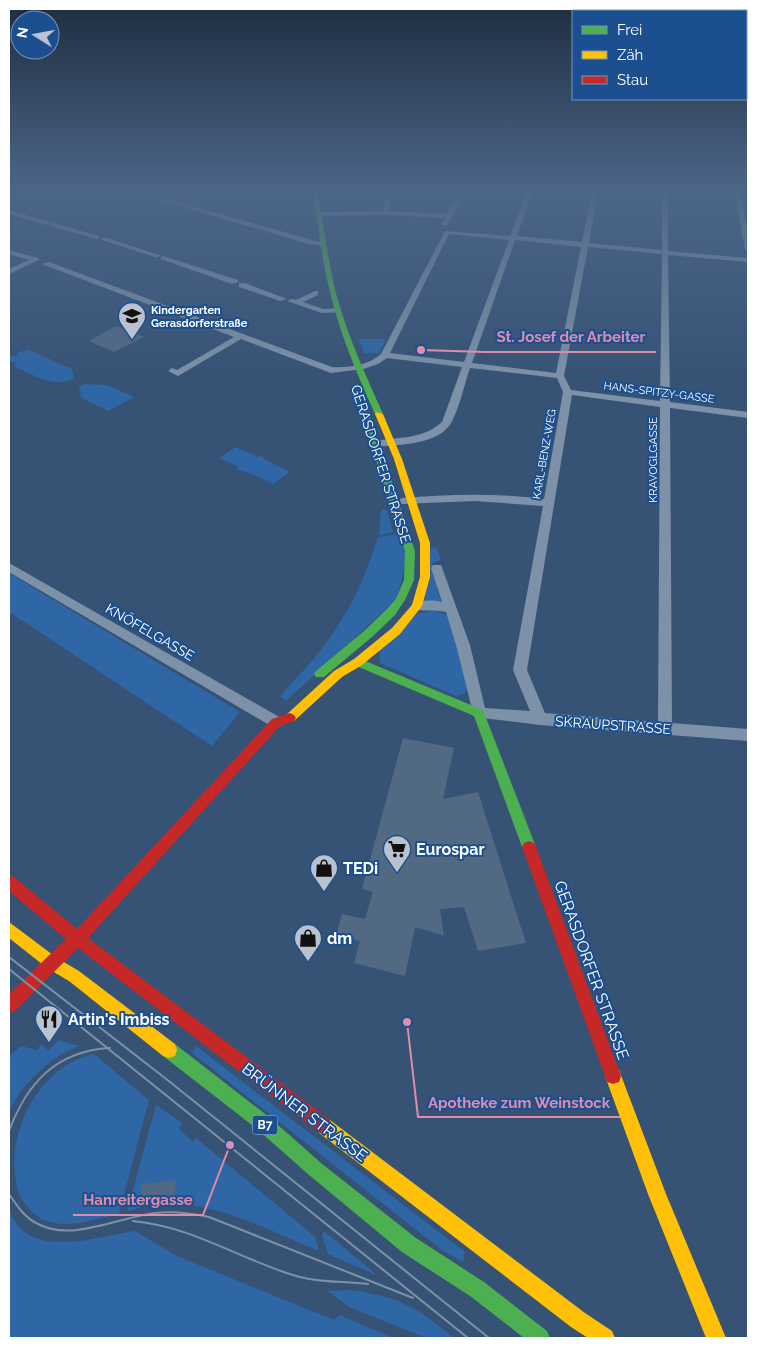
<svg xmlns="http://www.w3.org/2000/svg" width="757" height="1347" viewBox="0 0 757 1347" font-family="Raleway,sans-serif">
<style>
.green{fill:#2f66a5}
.building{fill:#526984}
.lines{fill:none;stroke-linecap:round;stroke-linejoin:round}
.street{fill:#7d92a8;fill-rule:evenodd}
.fast{fill:#4caf50;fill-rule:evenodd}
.slow{fill:#ffc107;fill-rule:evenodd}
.jam{fill:#c62828;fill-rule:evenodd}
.tram{stroke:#7e92a7;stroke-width:2}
.labels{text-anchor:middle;stroke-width:4;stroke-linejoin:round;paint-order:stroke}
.far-poi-label{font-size:11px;font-weight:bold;fill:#fff;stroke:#1b4f8f;text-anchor:start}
.far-street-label{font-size:11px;fill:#fff;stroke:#1b4f8f}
.shield{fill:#1b4f8f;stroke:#bbcadd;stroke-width:1}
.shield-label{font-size:12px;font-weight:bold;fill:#fff}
.street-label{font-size:14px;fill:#fff;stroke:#1b4f8f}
.near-poi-label{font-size:16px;font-weight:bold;fill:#fff;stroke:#1b4f8f;text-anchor:start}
.near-street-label{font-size:16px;fill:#fff;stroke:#1b4f8f}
.leader{fill:none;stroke:#e08cad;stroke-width:2}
.callout-dot{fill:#e08cad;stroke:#1b4f8f;stroke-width:2}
.callout-label{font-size:15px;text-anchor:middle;font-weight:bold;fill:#e08cad;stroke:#1b4f8f;stroke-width:4;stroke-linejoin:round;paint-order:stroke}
</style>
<rect width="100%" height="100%" fill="#365274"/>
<g class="green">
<polygon points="361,339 383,339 386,340 379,353 364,353 359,340"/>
<path d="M27 349 72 369 74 379C53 388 33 375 14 366L16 364 9 360V357L17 356 18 353Z"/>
<polygon points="84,384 107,385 134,397 109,411 81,398 79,387"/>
<polygon points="236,447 258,457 261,455 266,460 290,472 273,484 250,473 236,470 239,467 219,458"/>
<polygon points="384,509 387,511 393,532 380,535 379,533 381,510"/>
<path d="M400 534 407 558 397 599 286 701 281 697 282 694C292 681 305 670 315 657 345 621 364 582 378 537Z"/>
<polygon points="436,547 441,560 432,563 439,586 436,587 441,601 426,604 424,602 429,549"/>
<polygon points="9,573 240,712 212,746 9,612"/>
<polygon points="435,610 449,616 468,687 465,693 456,696 380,663 379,651 416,614"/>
<path d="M58 1040 80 1046C53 1054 19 1086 9 1113V1056L21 1046 37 1050 41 1044 49 1051Z"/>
<polygon points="196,1046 465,1252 463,1262 443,1251 192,1053"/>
<path d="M94 1054 149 1100 119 1214C99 1218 74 1227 54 1223 38 1220 28 1210 20 1196 0 1140 37 1066 94 1054Z"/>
<path d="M156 1105 182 1123 179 1129 193 1142 196 1138 307 1230 315 1237 319 1251C260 1227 192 1187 127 1212Z"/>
<path d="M9 1210C12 1216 15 1222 19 1227 45 1255 102 1236 135 1231L177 1256 334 1320 340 1315 393 1338H9Z"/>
<polygon points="324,1231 378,1276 328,1254 322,1235"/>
<path d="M350 1290C400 1297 415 1306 454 1338H426L349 1307 328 1291Z"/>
</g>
<g class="building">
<polygon points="114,327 119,327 144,337 114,352 89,341"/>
<polygon points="403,738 454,748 443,799 478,792 526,943 478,951 464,907 440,909 444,936 415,927 405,976 354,963 360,941 336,935 342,914 365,919 373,892 362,889"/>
<polygon points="176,1180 174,1199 140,1203 142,1184"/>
</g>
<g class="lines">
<g class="street">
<polygon points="129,191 139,191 326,244 323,246 309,244"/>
<polygon points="293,191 317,191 318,192 315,194"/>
<polygon points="387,191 393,191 389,211 447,214 460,191 466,191 448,224 445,226 442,224 445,218 386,215 318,216 315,214 318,212 383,211"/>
<path d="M527 191H533L517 236 582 242 592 191H598L589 243 662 250V191H668V251L748 258V262L668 255 670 402 748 412V418L670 408 672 723 748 729V741L540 725 474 717 456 645 446 612C434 609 423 612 413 609L411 606 413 603C422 600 433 600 442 602L431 568 433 565H441L470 645 485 708 530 711 513 670 543 506 475 501 402 504 397 501 402 498C450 494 496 493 544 499L563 392 557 378 470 368C464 385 460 407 451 423 439 445 396 445 375 447L371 446V442C397 436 421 441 442 422L462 367 387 358 378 364 363 369 331 373 241 339 178 376 168 371 172 368 177 370 234 337 42 264 49 262 332 367C349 368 369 365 381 354L445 231 510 236ZM449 234 509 240 464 362 390 353ZM515 240 581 247 556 373 472 363ZM588 247 662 254 660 401 571 390 564 376ZM572 395 660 407 658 722 545 713 527 670Z"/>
<polygon points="734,191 740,191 748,233 748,251 745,249"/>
<polygon points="9,210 49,222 50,223 47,225 9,214"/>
<polygon points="53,223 99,236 100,237 97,239 51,226 50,225"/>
<polygon points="104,237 159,255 161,256 155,257 102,240 101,239"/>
<polygon points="9,250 38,258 39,260 9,274 9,269 29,260 9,254"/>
<polygon points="163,256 238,280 239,282 232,284 161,259 161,257"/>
<polygon points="239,283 245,283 287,299 280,301 239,287"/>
<polygon points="315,291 318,291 318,295 303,302 323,309 341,308 341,312 322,313 287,301 291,299 296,300"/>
<polygon points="9,563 281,718 283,722 281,726 276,728 271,726 9,572"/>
</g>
<g class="fast">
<path d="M313 191H317C324 226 328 262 337 297 348 337 366 376 383 414L382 416 375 414C358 376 341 337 331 296 322 262 318 226 313 191Z"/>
<polygon points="359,402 366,404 415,551 414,580 405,600 395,615 372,637 324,677 316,677 314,674 316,671 364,631 387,609 396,599 404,580 405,551 358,404"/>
<polygon points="358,658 483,710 536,847 534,851 529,853 524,851 522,847 474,716 354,665 352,662"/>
<polygon points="169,1042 175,1044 269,1117 321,1163 416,1238 484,1282 547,1331 550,1338 524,1338 470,1296 402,1252 309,1175 257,1129 163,1056 161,1050 163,1044"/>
</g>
<g class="slow">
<polygon points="376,412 383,414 402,459 430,543 430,577 422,606 400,634 362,665 342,677 294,721 286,721 284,718 286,715 334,671 354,659 392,628 412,605 420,577 420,543 394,459 375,414"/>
<polygon points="9,922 57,958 79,971 175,1044 177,1050 175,1056 169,1058 163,1056 69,981 47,968 9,938"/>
<polygon points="613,1068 619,1070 666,1194 726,1338 706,1338 648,1194 605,1076 607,1070"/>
<polygon points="324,1117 330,1120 585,1313 612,1331 615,1338 588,1338 571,1327 318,1132 315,1126 318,1120"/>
</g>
<g class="jam">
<polygon points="290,713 294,715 296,718 294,721 280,726 88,938 330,1120 333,1126 330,1132 324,1135 318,1132 78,948 15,1011 9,1013 9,994 66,939 9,891 9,875 14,877 77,929 272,719"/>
<polygon points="529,841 534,843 536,847 621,1076 619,1082 613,1084 607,1082 605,1076 522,847 524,843"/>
</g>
<g class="tram">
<polyline points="9,957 165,1078 489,1338"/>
<polyline points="9,969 468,1338"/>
<path d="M9 1131C27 1083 56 1051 110 1048"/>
<path d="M9 1194C17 1206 25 1218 38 1224 72 1242 120 1217 155 1213 174 1211 191 1213 209 1217L413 1298"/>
<path d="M133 1221C194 1227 239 1259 296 1276 319 1283 344 1281 368 1284"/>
</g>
</g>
<linearGradient id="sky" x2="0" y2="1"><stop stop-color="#1e2d40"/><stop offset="0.5" stop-color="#4c6688"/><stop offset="1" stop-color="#4c6688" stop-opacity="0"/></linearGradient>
<rect width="757" height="380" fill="url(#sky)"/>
<defs>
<g id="school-pin" transform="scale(1.4375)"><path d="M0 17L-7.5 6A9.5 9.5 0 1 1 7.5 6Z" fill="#b9c2ce" stroke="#1b4f8f"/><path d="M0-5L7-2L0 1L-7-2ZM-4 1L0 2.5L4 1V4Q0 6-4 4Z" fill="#111"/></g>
<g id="supermarket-pin" transform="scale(1.4375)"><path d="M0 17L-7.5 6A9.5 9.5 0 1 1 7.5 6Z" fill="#b9c2ce" stroke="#1b4f8f"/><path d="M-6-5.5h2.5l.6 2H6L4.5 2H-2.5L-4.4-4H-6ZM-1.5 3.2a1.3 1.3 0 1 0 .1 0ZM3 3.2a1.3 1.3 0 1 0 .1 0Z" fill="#111"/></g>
<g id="shop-pin" transform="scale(1.4375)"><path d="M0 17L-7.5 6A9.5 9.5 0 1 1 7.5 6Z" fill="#b9c2ce" stroke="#1b4f8f"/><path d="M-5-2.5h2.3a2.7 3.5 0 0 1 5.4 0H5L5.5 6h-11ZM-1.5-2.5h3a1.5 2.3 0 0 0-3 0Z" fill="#111"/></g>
<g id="restaurant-pin" transform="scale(1.4375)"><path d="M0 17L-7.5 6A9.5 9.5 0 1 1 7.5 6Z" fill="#b9c2ce" stroke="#1b4f8f"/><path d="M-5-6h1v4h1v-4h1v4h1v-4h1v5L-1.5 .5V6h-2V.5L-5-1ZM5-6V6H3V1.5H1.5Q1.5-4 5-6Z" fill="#111"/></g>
</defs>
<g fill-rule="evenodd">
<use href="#school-pin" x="132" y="316"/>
<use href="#supermarket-pin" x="397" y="849"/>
<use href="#shop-pin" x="324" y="868"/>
<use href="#shop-pin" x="308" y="938"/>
<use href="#restaurant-pin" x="49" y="1019"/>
</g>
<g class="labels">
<g class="far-poi-label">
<text x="151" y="314">Kindergarten<tspan x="151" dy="13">Gerasdorferstraße</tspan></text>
</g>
<g class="far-street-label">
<text transform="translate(659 392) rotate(7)" y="4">HANS-SPITZY-GASSE</text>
<text transform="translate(544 454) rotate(-80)" y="4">KARL-BENZ-WEG</text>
<text transform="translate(653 460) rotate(-90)" y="4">KRAVOGLGASSE</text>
</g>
<rect class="shield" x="252.5" y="1115.5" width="25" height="19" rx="4"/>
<g class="shield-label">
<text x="265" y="1129">B7</text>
</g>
<g class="street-label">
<text transform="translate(381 464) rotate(72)" y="5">GERASDORFER STRASSE</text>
<text transform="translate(150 632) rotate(30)" y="5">KNÖFELGASSE</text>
<text transform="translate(613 725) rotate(4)" y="5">SKRAUPSTRASSE</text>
</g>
<g class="near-poi-label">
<text x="416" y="855">Eurospar</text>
<text x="343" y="874">TEDi</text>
<text x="327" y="944">dm</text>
<text x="68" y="1025">Artin's Imbiss</text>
</g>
<g class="near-street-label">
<text transform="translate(592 970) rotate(70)" y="6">GERASDORFER STRASSE</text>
<text transform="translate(305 1112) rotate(37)" y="6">BRÜNNER STRASSE</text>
</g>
</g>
<path class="leader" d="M421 350L485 352H656M407 1022L418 1117H620M230 1145L203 1215H73"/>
<g class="callout-dot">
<circle cx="421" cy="350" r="5"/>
<circle cx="407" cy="1022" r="5"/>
<circle cx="230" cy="1145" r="5"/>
</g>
<g class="callout-label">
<text x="571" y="342">St. Josef der Arbeiter</text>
<text x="519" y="1108">Apotheke zum Weinstock</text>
<text x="138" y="1205">Hanreitergasse</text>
</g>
<rect width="757" height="1347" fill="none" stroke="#ffffff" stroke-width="20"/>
<rect x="572" y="10" width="175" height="90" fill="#1b4f8f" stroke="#7695bc"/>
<rect x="582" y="26" width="25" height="8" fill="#4caf50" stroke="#7695bc"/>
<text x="617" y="35" font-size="15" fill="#ffffff">Frei</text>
<rect x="582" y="51" width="25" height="8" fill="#ffc107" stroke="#7695bc"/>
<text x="617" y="60" font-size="15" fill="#ffffff">Zäh</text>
<rect x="582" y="76" width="25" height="8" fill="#c62828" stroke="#7695bc"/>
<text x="617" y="85" font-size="15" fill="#ffffff">Stau</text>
<g transform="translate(35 35) rotate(281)"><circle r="24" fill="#1b4f8f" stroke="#7695bc"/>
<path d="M0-4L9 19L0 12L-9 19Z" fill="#b9c2ce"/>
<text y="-8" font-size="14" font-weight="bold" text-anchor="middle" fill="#ffffff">N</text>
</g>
</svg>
